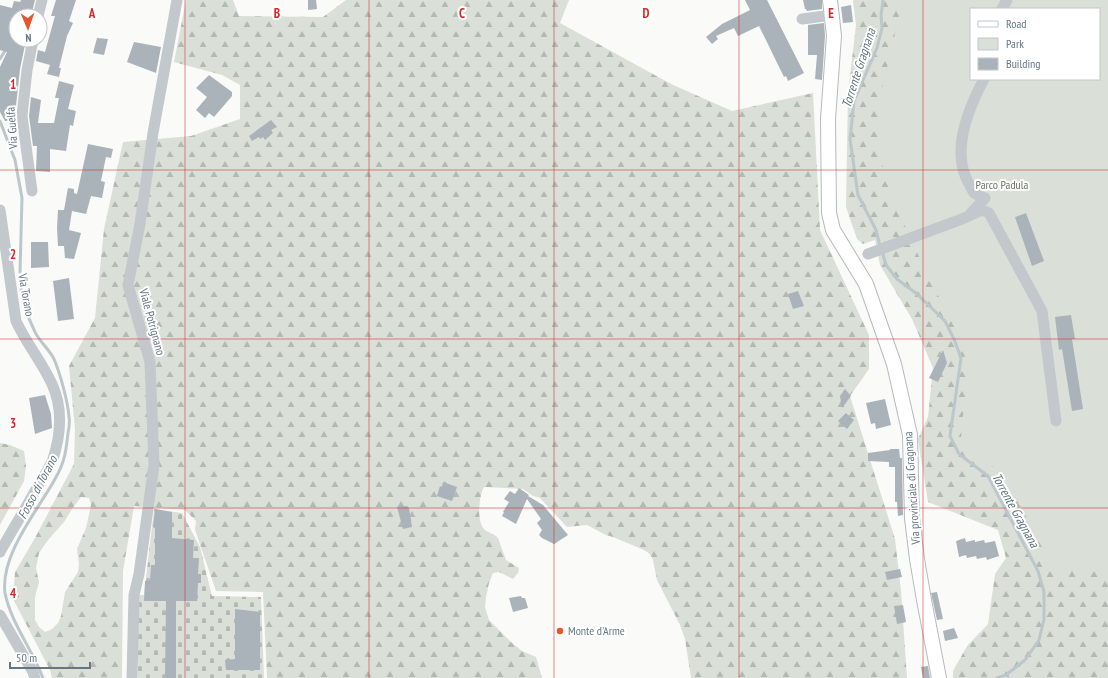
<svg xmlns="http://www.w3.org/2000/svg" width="1108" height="678" viewBox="0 0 1108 678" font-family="'PT Sans Narrow',sans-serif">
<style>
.forest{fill:url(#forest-firs);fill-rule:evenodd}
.cemetery{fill:url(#cemetery-stones)}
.park{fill:#dadfd7;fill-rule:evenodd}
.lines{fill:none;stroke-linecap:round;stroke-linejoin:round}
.stream{stroke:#bbc7cb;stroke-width:3}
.building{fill:#aab3b9}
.major-casing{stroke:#b5babe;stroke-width:16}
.minor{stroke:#c3c8cc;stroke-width:11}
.major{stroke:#fff;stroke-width:14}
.grid{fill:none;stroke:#d62828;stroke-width:1;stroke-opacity:0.55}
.poi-dot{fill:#e4572e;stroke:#fff;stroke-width:1.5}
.labels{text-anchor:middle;stroke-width:4;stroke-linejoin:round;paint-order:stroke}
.street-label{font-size:12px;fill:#657683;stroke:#fff}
.park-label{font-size:12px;fill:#687a64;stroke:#fff}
.poi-label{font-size:12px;fill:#657683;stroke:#fff;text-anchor:start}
.water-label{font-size:13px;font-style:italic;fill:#60757c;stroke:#fff}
.grid-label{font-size:13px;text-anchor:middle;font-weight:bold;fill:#d62828;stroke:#fff;stroke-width:4;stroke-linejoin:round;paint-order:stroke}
</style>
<defs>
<pattern id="forest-firs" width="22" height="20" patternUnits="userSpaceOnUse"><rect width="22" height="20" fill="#dadfd7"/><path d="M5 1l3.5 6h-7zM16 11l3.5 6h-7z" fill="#b4b9b4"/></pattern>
<pattern id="cemetery-stones" width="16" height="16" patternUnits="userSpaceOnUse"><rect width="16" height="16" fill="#dadfd7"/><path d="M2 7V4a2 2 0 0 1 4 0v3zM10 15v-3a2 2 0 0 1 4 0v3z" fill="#b4b9b4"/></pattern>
</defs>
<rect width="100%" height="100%" fill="#fafaf8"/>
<g class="forest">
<path d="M186 0H233L239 16 323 17 346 0H569L560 23 671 84 732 111 813 93 820 230 869 335V369L850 396 895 539 901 591 907 678H691L685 639 680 625 657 580 653 560 650 554 644 550 613 537 606 535 587 525 567 527 540 498 533 496 523 489 484 487C479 496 476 522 485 530 489 533 495 534 498 538L506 560 519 568 518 573 513 579 499 572 493 573 489 583 486 597 485 607 489 620 511 642 522 651 536 657 542 678H267L263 592 216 591 195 530 196 521 185 510 134 506 123 571 122 678H52L50 670 13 599 15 572 35 538 74 464 75 429 69 366 95 318 104 229 123 142 191 136 240 119V85L222 75 174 62ZM81 497 89 498 91 505 86 528 77 549 79 564 78 572 65 592 61 616 58 623 52 629 45 632 39 627 35 620V597L39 582 36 568 39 553 48 540 64 522 72 509Z"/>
<polygon points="853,0 920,0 1108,439 1108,678 953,678 953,671 967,646 988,624 995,574 1006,558 998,530 928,502 918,439 928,417 933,368 912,319 880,265 875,240 863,244 857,239 846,207 848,93 856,25"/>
<polygon points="0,443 10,445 24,451 26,466 24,481 0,525"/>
</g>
<polygon class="cemetery" points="154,509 182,513 200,547 212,596 261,597 264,678 138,678 138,595 144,595"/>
<path class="park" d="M899 0H1108V571H1054L1009 482 998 470 971 453 961 438 967 371 963 344 929 278 893 200 880 157V96L888 64 899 16ZM971 9H1099V79H971Z"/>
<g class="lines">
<g class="stream">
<polyline points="0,59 6,49"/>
<polyline points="0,121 15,160 22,198 20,272"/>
<polyline points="880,246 876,230 858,195 850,139 854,101 877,48 882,28 881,15 883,0"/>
<polyline points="882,251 886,265 897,279 917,294 945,321 954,339 961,358 950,436 959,454 988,476 1038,571 1044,592 1044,619 1039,640 1025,660 1006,675 997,678"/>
<path d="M20 279C21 296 27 316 35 332 39 341 49 349 54 359 60 373 68 402 69 417 70 422 69 428 68 433 66 451 65 462 55 479 38 510 0 555 5 593 11 623 32 649 43 678"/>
</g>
</g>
<g class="building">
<polygon points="21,0 35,0 31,16 16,16 16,40 26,40 20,69 15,115 17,129 10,129 9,121 5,121 0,112 0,67 7,52 0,50 0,5 12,8 14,1 20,2"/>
<polygon points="56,0 76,0 69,21 73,23 67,36 59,68 61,68 59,77 47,74 50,65 36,61 38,50 45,52 55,16 51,16"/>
<polygon points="308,0 316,0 317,9 308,10"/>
<polygon points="745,0 767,0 804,73 788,81 786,76 784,77 759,26 738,36 734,28 716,36 718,39 712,44 706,37 722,24 750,10"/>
<polygon points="803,0 822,0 822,9 807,11 806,9 805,9"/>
<polygon points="851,5 853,22 843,23 841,7"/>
<polygon points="824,23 825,36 822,80 815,79 817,55 808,55 808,25"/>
<polygon points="97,38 108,39 104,55 93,53"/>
<polygon points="134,42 161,47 156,73 127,62"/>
<polygon points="209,75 232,92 232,96 214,117 209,113 205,118 196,110 207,97 196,88"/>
<polygon points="59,81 74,85 68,109 76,111 73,126 70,125 66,151 50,149 50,172 36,171 37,146 33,146 29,116 31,97 41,100 38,123 54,123 59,98 55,98"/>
<polygon points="271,120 277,127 271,130 273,133 265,140 263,137 260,139 259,137 252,141 249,136"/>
<polygon points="88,144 113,149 111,158 106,157 101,181 105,182 102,198 91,196 86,214 72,211 69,230 81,233 74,259 65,258 64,246 58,246 57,228 58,210 64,210 68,188 74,189 74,193 77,194"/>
<polygon points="1026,213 1044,261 1032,266 1015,217"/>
<polygon points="31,242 48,242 49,267 31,268"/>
<polygon points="69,278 74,319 58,321 53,281"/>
<polygon points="798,291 804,306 793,309 788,294"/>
<polygon points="1071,315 1075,339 1072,339 1083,409 1072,411 1062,349 1059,350 1055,317"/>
<polygon points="943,350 947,363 938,382 929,378"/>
<polygon points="845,389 851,396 842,408 840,396"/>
<polygon points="45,395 51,414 52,428 35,434 29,398"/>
<polygon points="885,399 891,425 876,429 875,423 871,424 866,403"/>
<polygon points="846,413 854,420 847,429 838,421"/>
<polygon points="890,449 899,449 900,458 902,458 903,515 898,516 897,502 895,502 895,467 889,467 889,462 868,461 868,453 890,450"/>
<polygon points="443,482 457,487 452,501 437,496 440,486 442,487"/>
<polygon points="519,488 529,495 528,496 543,505 568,535 554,544 542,538 539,535 542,530 537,523 541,519 527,499 516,524 502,516 504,512 503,512 509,502 504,499 510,491 515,494"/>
<polygon points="407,506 409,508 412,527 403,529 397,507"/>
<polygon points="155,509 172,512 172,538 194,540 193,558 199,558 198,574 201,574 201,583 198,583 197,601 176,601 176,678 165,678 166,601 144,601 145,581 150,581 151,565 155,565 155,528 153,527"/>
<polygon points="965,538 966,542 975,540 975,542 984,540 985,543 995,541 999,556 987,560 986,557 977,559 976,556 967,558 966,555 959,557 956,541"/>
<polygon points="900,569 902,577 887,580 885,572"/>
<polygon points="937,592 943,619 937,620 931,593"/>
<polygon points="521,596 522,598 525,598 528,608 513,612 509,598"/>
<polygon points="903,605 906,622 897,624 894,606"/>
<polygon points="235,609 260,612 260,670 226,670 225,660 235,659"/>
<polygon points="954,628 958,638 945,641 943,631"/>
<polygon points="928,666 930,678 923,678 921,667"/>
</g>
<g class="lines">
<g class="major-casing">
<polyline id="major" points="830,0 834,36 828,119 829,213 833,230 866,284 894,364 910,435 912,518 917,559 924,600 939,678"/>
</g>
<g class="minor">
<polyline points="1002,9 1007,0"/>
<polyline points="38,16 42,0"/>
<polyline points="802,19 832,15"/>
<polyline points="32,191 22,116 27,70 33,40"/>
<path d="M0 210 16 321C26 343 42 362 52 384 63 408 61 434 53 459 48 471 40 482 34 493 23 513 11 532 0 552"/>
<path d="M971 213 985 198C982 197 977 195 974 193 972 190 970 185 968 182 951 150 968 109 984 79"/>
<polyline points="868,254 962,219 982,210 989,213 1042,311 1056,421"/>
<polyline points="0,615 33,672 35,678"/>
<polyline points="132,678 134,595 139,574 154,465 150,362 128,285 140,224 153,133 177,0"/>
</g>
<use href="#major" class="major"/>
</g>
<path class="grid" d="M185 0V678M369 0V678M554 0V678M739 0V678M923 0V678M0 170H1108M0 339H1108M0 508H1108"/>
<circle class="poi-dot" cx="560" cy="631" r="4"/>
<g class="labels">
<g class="street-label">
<text transform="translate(12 128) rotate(-94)" y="4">Via Guelfa</text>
<text transform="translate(26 295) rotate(80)" y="4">Via Torano</text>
<text transform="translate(152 322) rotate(75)" y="4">Viale Potrignano</text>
<text transform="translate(912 488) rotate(-94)" y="4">Via provinciale di Gragnana</text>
</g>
<g class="park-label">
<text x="1002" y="189">Parco Padula</text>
</g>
<g class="poi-label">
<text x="568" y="635">Monte d'Arme</text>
</g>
<g class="water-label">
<text transform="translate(858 68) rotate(-72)" y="5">Torrente Gragnana</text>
<text transform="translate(37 487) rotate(-62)" y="5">Fosso di Torano</text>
<text transform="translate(1016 510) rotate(61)" y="5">Torrente Gragnana</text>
</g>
</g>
<g class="grid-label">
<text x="92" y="18">A</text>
<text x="277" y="18">B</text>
<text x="462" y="18">C</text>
<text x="646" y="18">D</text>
<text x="831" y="18">E</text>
<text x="13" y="89">1</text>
<text x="13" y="259">2</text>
<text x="13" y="428">3</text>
<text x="13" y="598">4</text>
</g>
<rect x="970" y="8" width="130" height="72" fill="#ffffff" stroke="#c1c8cd"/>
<rect x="978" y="21" width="20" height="6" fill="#ffffff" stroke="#c1c8cd"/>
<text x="1006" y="28" font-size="12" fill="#657683">Road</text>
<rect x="978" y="38" width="20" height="12" fill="#dadfd7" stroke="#c1c8cd"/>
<text x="1006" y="48" font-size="12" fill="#657683">Park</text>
<rect x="978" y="58" width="20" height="12" fill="#aab3b9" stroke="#c1c8cd"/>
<text x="1006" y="68" font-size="12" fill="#657683">Building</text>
<g transform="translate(28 28) rotate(178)"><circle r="19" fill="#ffffff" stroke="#c1c8cd"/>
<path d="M0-3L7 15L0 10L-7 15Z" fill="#e4572e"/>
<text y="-6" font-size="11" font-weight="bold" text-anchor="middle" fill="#657683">N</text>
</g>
<path d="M10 662v6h80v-6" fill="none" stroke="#657683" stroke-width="2"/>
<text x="16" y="662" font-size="12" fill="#657683" stroke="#ffffff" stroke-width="3" paint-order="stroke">50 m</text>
</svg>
